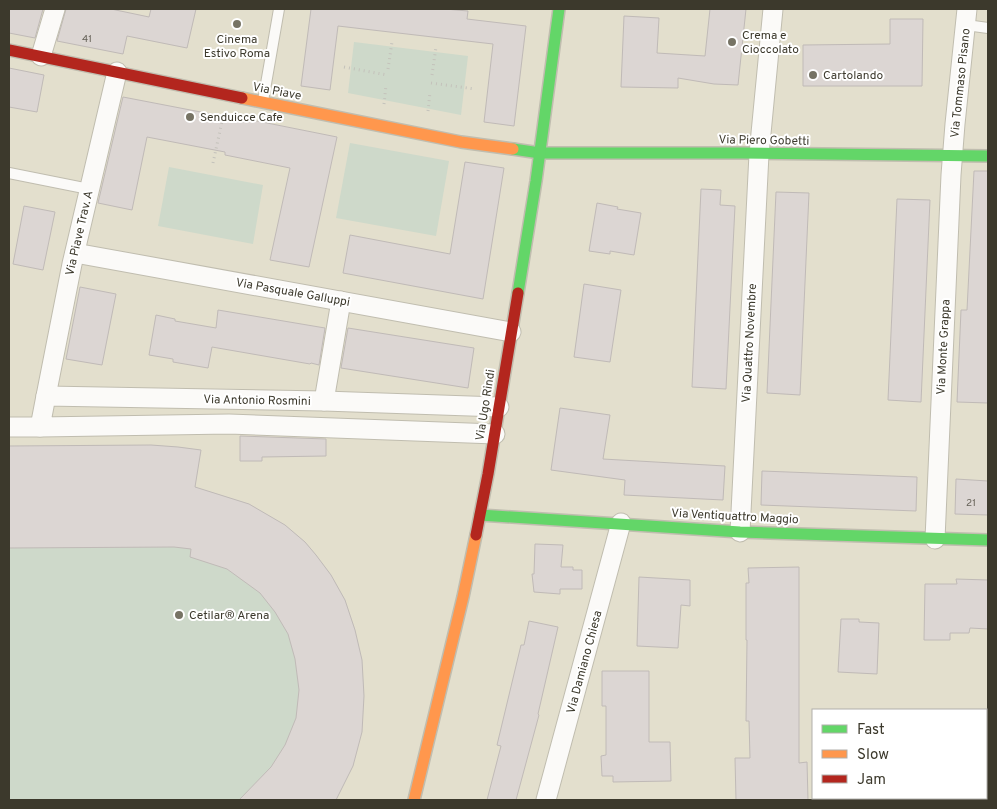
<svg xmlns="http://www.w3.org/2000/svg" width="997" height="809" viewBox="0 0 997 809" font-family="Overpass,sans-serif">
<style>
.green{fill:#ced9ca}
.building{fill:#dcd6d3;stroke:#c0bab7}
.lines{fill:none;stroke-linecap:round;stroke-linejoin:round}
.lane-casing{stroke:#c0bdaf;stroke-width:12}
.street-casing{stroke:#c0bdaf;stroke-width:21}
.fast-casing{stroke:#c0bdaf;stroke-width:14}
.slow-casing{stroke:#c0bdaf;stroke-width:14}
.jam-casing{stroke:#c0bdaf;stroke-width:14}
.path{stroke:#c4c2bb;stroke-width:3;stroke-dasharray:1 4;stroke-linecap:butt}
.lane{stroke:#fbfaf8;stroke-width:10}
.street{stroke:#fbfaf8;stroke-width:19}
.fast{stroke:#63d668;stroke-width:11}
.slow{stroke:#ff974d;stroke-width:11}
.jam{stroke:#b3261e;stroke-width:11}
.poi-dot{fill:#767364;stroke:#fff;stroke-width:2}
.labels{text-anchor:middle;stroke-width:4;stroke-linejoin:round;paint-order:stroke}
.number-label{font-size:10px;fill:#646056}
.poi-label{font-size:12px;fill:#3c392c;stroke:#fff;text-anchor:start}
.street-label{font-size:12px;fill:#3c392c;stroke:#fff}
</style>
<rect width="100%" height="100%" fill="#e3dfcd"/>
<g class="green">
<polygon points="354,42 468,56 461,115 348,93"/>
<polygon points="350,143 449,161 436,236 336,218"/>
<polygon points="169,167 263,185 253,244 158,226"/>
<polygon points="151,445 178,447 201,450 195,487 249,504 285,525 305,542 316,555 331,575 345,600 355,630 362,660 364,696 361,732 353,766 336,800 9,800 9,447"/>
</g>
<g class="building">
<polygon points="9,9 43,9 35,38 9,33"/>
<polygon points="66,9 111,9 149,17 151,9 196,9 187,48 127,36 123,54 57,41"/>
<polygon points="311,9 445,9 468,11 467,19 526,26 514,126 484,122 493,44 338,26 330,90 301,86"/>
<polygon points="710,9 746,9 738,85 714,84 678,78 678,88 621,87 624,16 659,18 657,53 705,56"/>
<polygon points="890,19 923,19 922,86 803,86 803,45 890,44"/>
<polygon points="9,68 44,75 37,112 9,107"/>
<polygon points="123,97 232,118 232,116 337,137 309,267 270,260 290,168 225,155 225,152 147,137 132,210 98,203"/>
<polygon points="465,162 504,168 483,299 343,273 350,235 450,254"/>
<polygon points="974,171 988,171 988,403 957,402 961,310 967,310"/>
<polygon points="701,189 721,190 720,205 735,206 726,389 692,387"/>
<polygon points="776,192 809,193 800,395 767,393"/>
<polygon points="897,199 930,200 921,402 888,400"/>
<polygon points="597,203 618,207 617,209 641,213 634,255 610,251 610,254 589,251"/>
<polygon points="24,206 55,212 43,270 13,264"/>
<polygon points="584,284 621,290 610,362 574,357"/>
<polygon points="80,287 116,294 102,365 66,359"/>
<polygon points="218,310 325,328 319,365 311,363 310,364 212,347 208,368 173,362 173,359 149,355 156,315 175,319 175,321 216,328"/>
<polygon points="348,328 474,348 468,388 341,368"/>
<polygon points="560,408 610,415 603,459 725,466 723,500 624,495 625,480 551,470"/>
<polygon points="240,436 326,439 326,456 262,457 262,461 240,461"/>
<polygon points="151,445 178,447 201,450 195,487 249,504 285,525 305,542 316,555 331,575 345,600 355,630 362,660 364,696 362,732 353,766 336,800 239,800 271,767 285,745 296,718 299,690 295,659 288,634 275,612 260,593 227,569 190,557 191,549 174,547 9,548 9,446"/>
<polygon points="762,471 917,477 916,511 761,505"/>
<polygon points="956,479 988,481 988,515 955,514"/>
<polygon points="535,544 563,545 561,567 573,567 573,570 582,570 582,589 560,589 560,594 534,592 532,574 534,574"/>
<polygon points="799,567 799,763 807,762 808,800 736,800 735,758 750,758 749,721 746,721 747,640 746,640 746,583 749,583 748,568"/>
<polygon points="639,577 690,580 690,606 681,605 678,648 637,646"/>
<polygon points="956,579 988,580 988,629 970,628 969,633 950,633 950,640 924,640 925,584 957,584"/>
<polygon points="841,619 859,619 859,622 879,623 877,674 838,672"/>
<polygon points="529,621 558,627 538,714 539,715 516,800 487,800 501,746 497,745 521,645 524,645"/>
<polygon points="602,671 649,671 649,742 670,742 671,781 613,782 613,776 602,776 601,756 606,755 606,706 602,706"/>
</g>
<g class="lines">
<g class="lane-casing">
<g id="lane">
<polyline points="966,25 988,28"/>
<polyline points="263,101 279,9"/>
<polyline points="9,173 89,189"/>
</g>
</g>
<g class="street-casing">
<g id="street">
<polyline points="41,56 55,9"/>
<polyline points="75,253 511,332"/>
<polyline points="46,396 72,264 117,72"/>
<polyline points="324,401 341,301"/>
<polyline points="9,427 40,427"/>
<polyline points="495,434 229,424 40,427 46,396 324,401 499,407"/>
<polyline points="740,532 759,154 773,9"/>
<polyline points="935,539 951,175 955,124 967,9"/>
<polyline points="546,800 621,523"/>
</g>
</g>
<g class="fast-casing">
<g id="fast">
<polyline points="513,149 540,153 742,153 988,156"/>
<polyline points="518,293 536,181 559,9"/>
<polyline points="480,515 740,532 988,540"/>
</g>
</g>
<g class="slow-casing">
<g id="slow">
<polyline points="242,98 461,142 513,149"/>
<polyline points="414,800 463,597 476,535"/>
</g>
</g>
<g class="jam-casing">
<g id="jam">
<polyline points="9,50 242,98"/>
<polyline points="476,535 488,474 518,293"/>
</g>
</g>
<g class="path">
<polyline points="344,67 387,75"/>
<polyline points="388,69 392,42"/>
<polyline points="432,75 436,47"/>
<polyline points="431,83 475,89"/>
<polyline points="384,104 386,85"/>
<polyline points="428,111 430,92"/>
<polyline points="213,163 223,117"/>
</g>
<use href="#lane" class="lane"/>
<use href="#street" class="street"/>
<use href="#fast" class="fast"/>
<use href="#slow" class="slow"/>
<use href="#jam" class="jam"/>
</g>
<g class="poi-dot">
<circle cx="237" cy="24" r="5"/>
<circle cx="732" cy="42" r="5"/>
<circle cx="813" cy="75" r="5"/>
<circle cx="190" cy="117" r="5"/>
<circle cx="179" cy="615" r="5"/>
</g>
<g class="labels">
<g class="number-label">
<text x="87" y="42">41</text>
<text x="971" y="506">21</text>
</g>
<g class="poi-label">
<text x="742" y="39">Crema e<tspan x="742" dy="14">Cioccolato</tspan></text>
<text x="237" y="43" text-anchor="middle">Cinema<tspan x="237" dy="14">Estivo Roma</tspan></text>
<text x="823" y="79">Cartolando</text>
<text x="200" y="121">Senduicce Cafe</text>
<text x="189" y="619">Cetilar® Arena</text>
</g>
<g class="street-label">
<text transform="translate(960 83) rotate(-84)" y="4">Via Tommaso Pisano</text>
<text transform="translate(277 91) rotate(11)" y="4">Via Piave</text>
<text transform="translate(764 140) rotate(1)" y="4">Via Piero Gobetti</text>
<text transform="translate(79 233) rotate(-77)" y="4">Via Piave Trav. A</text>
<text transform="translate(293 292) rotate(10)" y="4">Via Pasquale Galluppi</text>
<text transform="translate(749 343) rotate(-87)" y="4">Via Quattro Novembre</text>
<text transform="translate(943 347) rotate(-87)" y="4">Via Monte Grappa</text>
<text transform="translate(257 400) rotate(1)" y="4">Via Antonio Rosmini</text>
<text transform="translate(485 405) rotate(-81)" y="4">Via Ugo Rindi</text>
<text transform="translate(735 516) rotate(3)" y="4">Via Ventiquattro Maggio</text>
<text transform="translate(584 662) rotate(-75)" y="4">Via Damiano Chiesa</text>
</g>
</g>
<rect width="997" height="809" fill="none" stroke="#3c392c" stroke-width="20"/>
<rect x="812" y="709" width="175" height="90" fill="#ffffff" stroke="#b1b0ab"/>
<rect x="822" y="725" width="25" height="8" fill="#63d668" stroke="#b1b0ab"/>
<text x="857" y="734" font-size="15" fill="#3c392c">Fast</text>
<rect x="822" y="750" width="25" height="8" fill="#ff974d" stroke="#b1b0ab"/>
<text x="857" y="759" font-size="15" fill="#3c392c">Slow</text>
<rect x="822" y="775" width="25" height="8" fill="#b3261e" stroke="#b1b0ab"/>
<text x="857" y="784" font-size="15" fill="#3c392c">Jam</text>
</svg>
